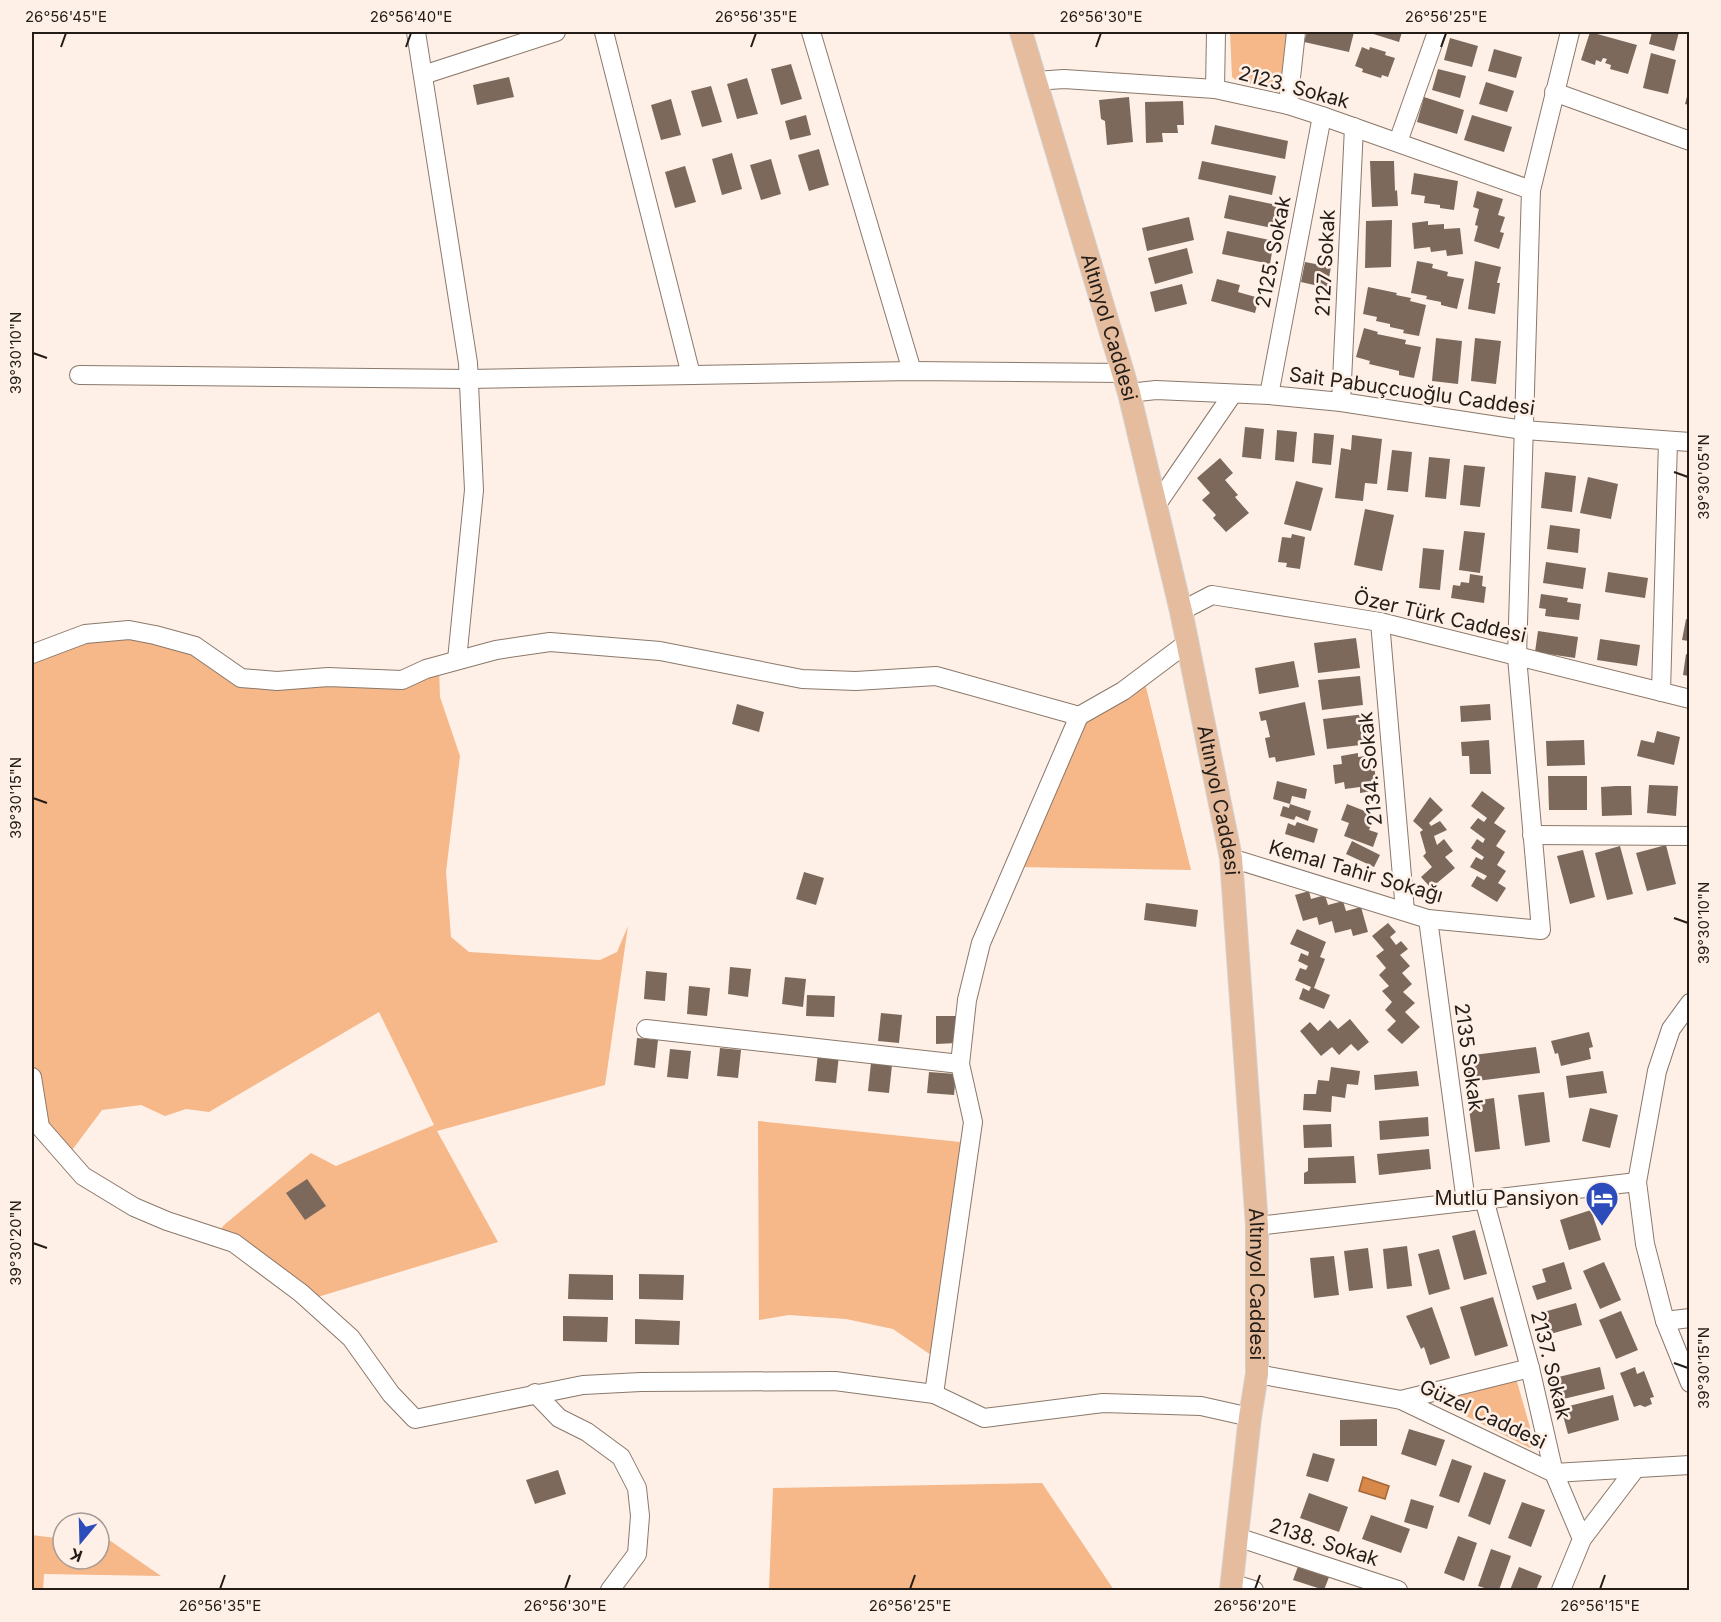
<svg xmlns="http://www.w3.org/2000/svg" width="1721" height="1622" viewBox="0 0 1721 1622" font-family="Inter,sans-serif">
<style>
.green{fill:#f6b789}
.water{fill:#d88849;stroke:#a2683a;stroke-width:1.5}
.building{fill:#7c695c}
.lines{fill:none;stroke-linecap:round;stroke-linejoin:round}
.minor-casing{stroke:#8b786a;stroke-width:20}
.major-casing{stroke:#d3d2d1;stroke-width:24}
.minor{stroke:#fff;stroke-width:18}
.major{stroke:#e5bc9d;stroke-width:22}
.ticks{fill:none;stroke:#231c17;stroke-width:2}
.labels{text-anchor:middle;stroke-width:5;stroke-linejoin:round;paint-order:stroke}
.street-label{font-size:20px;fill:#231c17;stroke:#fef0e7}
.poi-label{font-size:20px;fill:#231c17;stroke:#fef0e7;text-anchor:end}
.neatline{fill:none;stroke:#231c17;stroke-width:2}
.ticks-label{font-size:15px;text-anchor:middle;fill:#231c17}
</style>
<rect width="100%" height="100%" fill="#fef0e7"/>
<g class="green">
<path d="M1230 32H1288C1287 42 1286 84 1275 87 1266 88 1245 82 1236 80L1232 77Z"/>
<polygon points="85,634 155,635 242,678 401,680 439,665 440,697 460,756 446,872 451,937 469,952 600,960 617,952 628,926 605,1085 437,1131 498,1242 308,1300 214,1237 224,1225 311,1153 336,1166 434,1125 379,1012 209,1112 186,1109 165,1116 141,1105 102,1110 67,1157 40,1127 32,1077 32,654"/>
<polygon points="1143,675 1191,870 1015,867 1079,716"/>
<polygon points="758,1121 970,1143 931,1355 893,1329 846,1319 789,1315 759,1320"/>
<polygon points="1516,1378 1535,1445 1530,1448 1452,1409 1444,1396"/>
<polygon points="1042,1483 1114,1590 769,1590 773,1488"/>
<polygon points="99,1533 161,1576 44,1574 43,1590 32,1590 32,1535 63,1539 63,1559 99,1559"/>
</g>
<polygon class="water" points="1363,1477 1389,1486 1385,1499 1359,1491"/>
<g class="building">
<rect x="1074" y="32" width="49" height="2"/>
<polygon points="1307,32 1354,32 1349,52 1304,42"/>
<polygon points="1367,32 1402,32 1399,42"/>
<polygon points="1590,32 1637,45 1628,74 1610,69 1611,65 1605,63 1607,59 1603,58 1601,62 1596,60 1595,65 1581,60"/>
<polygon points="1652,32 1679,32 1674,51 1649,44"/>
<polygon points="1450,38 1478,46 1472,67 1444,60"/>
<polygon points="1362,47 1369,50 1370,47 1386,52 1385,55 1395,58 1388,77 1382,75 1381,78 1362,72 1363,69 1355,66"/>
<polygon points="1494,49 1522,57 1516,78 1488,71"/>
<polygon points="1651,53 1676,60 1668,94 1643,88"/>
<polygon points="791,64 802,99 781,105 771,69"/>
<polygon points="1438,69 1466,76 1460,98 1432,90"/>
<polygon points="509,77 514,97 477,105 473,85"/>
<polygon points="747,78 758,114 737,119 727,84"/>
<polygon points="1486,82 1514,91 1507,112 1479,104"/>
<polygon points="711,86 722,122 702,127 691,91"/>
<polygon points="1689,89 1689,105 1685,104"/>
<polygon points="1129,97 1133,142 1107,145 1105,121 1101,119 1099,100"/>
<polygon points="1424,97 1464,110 1457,134 1417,122"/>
<polygon points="671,99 681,135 661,140 651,105"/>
<polygon points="1183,101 1184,125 1177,125 1178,133 1162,133 1163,142 1146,143 1145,102"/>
<polygon points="806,115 811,135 790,140 785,121"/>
<polygon points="1472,115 1512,127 1504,152 1464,140"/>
<polygon points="1215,125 1288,141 1285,159 1211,144"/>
<polygon points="819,149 829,185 809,191 798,155"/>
<polygon points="732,153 742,189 722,195 712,159"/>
<polygon points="771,159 781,194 761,200 750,165"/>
<polygon points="1202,161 1276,176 1272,195 1198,179"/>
<polygon points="1370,161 1394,161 1395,191 1397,190 1398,206 1372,207"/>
<polygon points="685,166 696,202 675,208 665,172"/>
<polygon points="1414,173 1458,181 1454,210 1440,208 1440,205 1424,203 1425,196 1411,194"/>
<polygon points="1477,191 1503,199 1498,215 1505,217 1500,232 1504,233 1499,249 1474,241 1478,226 1475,225 1479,209 1473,207"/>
<polygon points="1229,195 1277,205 1272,228 1224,218"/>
<polygon points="1189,217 1194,240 1147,251 1142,228"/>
<polygon points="1392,220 1391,267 1365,268 1366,221"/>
<polygon points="1428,221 1428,225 1444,224 1444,229 1460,228 1463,254 1447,256 1446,250 1431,252 1430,247 1414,249 1412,223"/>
<polygon points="1227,231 1274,241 1270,264 1222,254"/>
<polygon points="1187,248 1193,273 1155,284 1148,258"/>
<polygon points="1417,261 1433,264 1432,268 1448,272 1447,276 1464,279 1457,309 1441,305 1441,302 1426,299 1427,296 1411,293"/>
<polygon points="1475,261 1501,267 1497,283 1500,283 1495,314 1468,309"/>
<polygon points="1305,262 1331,267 1327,288 1301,282"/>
<polygon points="1217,279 1240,285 1238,292 1259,298 1255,313 1211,301"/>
<polygon points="1182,284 1187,304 1155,312 1150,292"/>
<polygon points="1368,287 1397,293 1396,295 1411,298 1410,301 1426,305 1419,336 1403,333 1404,330 1390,327 1390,324 1376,321 1377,317 1363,314"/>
<polygon points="1364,328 1378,332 1377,334 1406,340 1405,344 1421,347 1414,378 1399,375 1399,371 1369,364 1370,361 1356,357"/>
<polygon points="1436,338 1462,341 1458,384 1432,381"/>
<polygon points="1475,338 1501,341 1496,384 1471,381"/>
<polygon points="1245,427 1264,429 1261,459 1242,457"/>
<polygon points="1277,430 1297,432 1294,462 1275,460"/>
<polygon points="1314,433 1334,435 1331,465 1312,463"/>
<polygon points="1352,435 1382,439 1377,484 1365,483 1363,501 1335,498 1341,448 1351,450"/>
<polygon points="1392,450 1412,452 1408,492 1387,490"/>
<polygon points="1429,457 1450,459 1446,499 1425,497"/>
<polygon points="1220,458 1233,473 1225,480 1238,495 1235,497 1249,513 1226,532 1213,518 1216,515 1202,500 1210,493 1197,478"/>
<polygon points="1464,465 1485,467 1480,507 1460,505"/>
<polygon points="1545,472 1576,476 1572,512 1541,508"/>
<polygon points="1588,477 1618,484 1611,519 1580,513"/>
<polygon points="1296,481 1323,488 1311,531 1284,524"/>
<polygon points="1365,509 1394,515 1382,571 1354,565"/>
<polygon points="1550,525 1580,529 1578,553 1547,549"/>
<polygon points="1464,531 1485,533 1480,573 1459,570"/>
<polygon points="1292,534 1305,537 1300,569 1286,567 1287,563 1278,562 1282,537 1291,538"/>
<polygon points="1423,548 1444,550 1440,590 1419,588"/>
<polygon points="1546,562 1586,568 1583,589 1543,583"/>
<polygon points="1608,572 1648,578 1645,598 1605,592"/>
<polygon points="1470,574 1483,576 1482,586 1486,587 1484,603 1451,598 1453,585 1460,586 1461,582 1469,583"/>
<polygon points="1541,594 1568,598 1567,602 1581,604 1579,620 1545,616 1546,609 1539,608"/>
<polygon points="1686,619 1689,620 1689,641 1682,640"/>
<polygon points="1538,631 1578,637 1575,658 1535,652"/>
<polygon points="1356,638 1360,668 1318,673 1314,643"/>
<polygon points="1600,639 1640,645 1637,666 1597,660"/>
<polygon points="1686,654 1689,655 1689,676 1683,675"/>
<polygon points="1294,661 1299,687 1259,694 1255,668"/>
<polygon points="1360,676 1363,705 1322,710 1318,680"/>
<polygon points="1305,702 1315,755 1276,762 1275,757 1269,758 1265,738 1270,737 1266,720 1261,721 1259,712"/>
<polygon points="737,704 764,712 759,732 732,724"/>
<polygon points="1490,704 1491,720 1461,722 1460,706"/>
<polygon points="1365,714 1369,744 1327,749 1323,719"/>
<polygon points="1657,731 1680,737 1674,765 1637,756 1641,740 1654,743"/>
<polygon points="1489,740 1491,774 1470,774 1469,756 1462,756 1461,742"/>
<polygon points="1584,740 1585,765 1547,766 1546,741"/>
<polygon points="1358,753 1358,757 1373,755 1377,790 1360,793 1360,787 1345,789 1344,782 1335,784 1333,765 1342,764 1341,756"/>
<polygon points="1548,776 1587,776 1587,810 1549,810"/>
<polygon points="1277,781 1307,789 1305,799 1292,796 1290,804 1273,799"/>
<polygon points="1649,785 1678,786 1676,816 1647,813"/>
<polygon points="1616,786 1631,786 1632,815 1602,816 1601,787"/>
<polygon points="1482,791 1505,808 1494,823 1506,831 1496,846 1505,852 1497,865 1506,871 1498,883 1506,888 1497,902 1471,886 1477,876 1484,880 1487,876 1470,867 1476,857 1482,860 1484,857 1471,848 1477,839 1483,843 1485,839 1470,828 1478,818 1484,822 1487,818 1471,806"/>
<polygon points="1430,797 1443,810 1429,823 1431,826 1440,821 1447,830 1434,836 1437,845 1444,839 1453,851 1445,857 1455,868 1431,888 1421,877 1432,867 1423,856 1426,853 1420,832 1423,830 1413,821"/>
<polygon points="1290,804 1311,811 1308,821 1296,816 1294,820 1280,816 1283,806 1289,808"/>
<polygon points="1347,804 1375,815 1369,830 1378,833 1373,847 1344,836 1349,823 1341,820"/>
<polygon points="1297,822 1318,829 1314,843 1285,834 1288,823 1295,826"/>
<polygon points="1352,841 1380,855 1374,867 1346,854"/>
<polygon points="1666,845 1676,884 1647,891 1636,853"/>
<polygon points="1620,846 1633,894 1607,900 1595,853"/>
<polygon points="1583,850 1595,897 1570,904 1557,856"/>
<polygon points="804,872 824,878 816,905 796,899"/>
<polygon points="1309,891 1311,899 1325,895 1328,905 1343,901 1346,911 1361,907 1368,932 1353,936 1351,929 1335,933 1332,921 1319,925 1317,917 1303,921 1295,895"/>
<polygon points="1146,903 1198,910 1196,927 1144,920"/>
<polygon points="1388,923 1396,932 1390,937 1396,945 1401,941 1408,949 1400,955 1410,966 1402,973 1412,984 1403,992 1415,1003 1405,1012 1420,1027 1402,1044 1387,1030 1396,1021 1385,1010 1392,1002 1382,991 1389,986 1379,975 1386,968 1376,956 1384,950 1372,936"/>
<polygon points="1297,929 1326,942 1320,957 1325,959 1314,988 1330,995 1324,1009 1299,999 1303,988 1309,991 1311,987 1295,980 1300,968 1306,970 1308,966 1298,961 1301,953 1308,956 1309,952 1290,944"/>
<polygon points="730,967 751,969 748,997 728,994"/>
<polygon points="646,971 667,973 665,1001 644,999"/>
<polygon points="785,977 806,979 803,1007 782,1004"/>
<polygon points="689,986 710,988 707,1016 687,1014"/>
<polygon points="807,995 835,996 834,1017 806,1016"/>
<polygon points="881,1013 902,1015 899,1043 878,1041"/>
<polygon points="936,1016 957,1016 957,1043 936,1044"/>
<polygon points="1350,1019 1369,1042 1358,1051 1351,1044 1339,1055 1332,1047 1321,1056 1300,1031 1310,1022 1318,1031 1330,1020 1338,1029"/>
<polygon points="1589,1032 1593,1047 1589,1048 1591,1059 1561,1066 1558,1053 1555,1054 1551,1041"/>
<polygon points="637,1038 658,1040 655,1068 634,1065"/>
<polygon points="1536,1047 1540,1073 1469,1082 1466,1056"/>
<polygon points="720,1048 741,1050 738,1078 717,1076"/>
<polygon points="670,1049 691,1051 688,1079 667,1077"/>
<polygon points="818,1053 839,1055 836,1083 815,1081"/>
<polygon points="871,1063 892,1065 889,1093 868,1091"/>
<polygon points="1331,1067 1360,1071 1358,1085 1347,1084 1345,1098 1332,1096 1331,1112 1303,1110 1304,1094 1316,1094 1318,1080 1329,1081"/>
<polygon points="1417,1071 1419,1086 1375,1090 1374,1075"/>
<polygon points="1603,1071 1607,1093 1569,1098 1566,1076"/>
<polygon points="929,1072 956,1074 954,1095 927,1093"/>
<polygon points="1544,1092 1550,1142 1525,1146 1518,1095"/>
<polygon points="1494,1098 1500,1149 1475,1152 1468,1102"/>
<polygon points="1590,1108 1618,1115 1610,1148 1582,1141"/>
<polygon points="1428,1117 1429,1136 1380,1140 1379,1121"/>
<polygon points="1331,1124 1332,1147 1304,1148 1303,1125"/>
<polygon points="1429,1149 1431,1169 1379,1175 1377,1154"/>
<polygon points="1354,1156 1356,1183 1304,1184 1304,1173 1308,1171 1308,1158"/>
<polygon points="307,1179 326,1206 305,1220 286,1193"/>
<polygon points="1591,1210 1601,1240 1569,1250 1560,1220"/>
<polygon points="1475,1230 1487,1274 1464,1280 1452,1236"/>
<polygon points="1407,1246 1412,1286 1387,1289 1383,1249"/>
<polygon points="1368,1248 1373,1288 1349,1291 1344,1251"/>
<polygon points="1439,1249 1450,1289 1429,1295 1418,1254"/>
<polygon points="1334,1256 1339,1295 1314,1298 1310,1258"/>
<polygon points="1564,1262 1572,1289 1537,1300 1532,1286 1546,1282 1542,1269"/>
<polygon points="1604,1262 1621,1300 1600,1309 1583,1271"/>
<polygon points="569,1274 613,1275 613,1300 568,1299"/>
<polygon points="639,1274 684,1275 683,1300 639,1299"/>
<polygon points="1493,1297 1508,1346 1475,1356 1460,1307"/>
<polygon points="1576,1303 1582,1325 1547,1335 1540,1313"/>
<polygon points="1432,1307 1450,1358 1430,1365 1424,1347 1421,1349 1406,1316"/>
<polygon points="1621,1311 1638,1350 1616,1359 1599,1320"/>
<polygon points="563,1316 608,1317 607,1342 563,1341"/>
<polygon points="635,1319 680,1321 679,1345 635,1344"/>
<polygon points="1600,1367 1605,1389 1555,1401 1550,1379"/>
<polygon points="1635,1367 1637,1374 1644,1371 1654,1397 1650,1398 1652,1404 1645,1407 1640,1405 1634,1407 1620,1373"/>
<polygon points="1613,1395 1619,1420 1568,1434 1561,1408"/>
<polygon points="1377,1419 1377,1446 1340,1446 1340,1420"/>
<polygon points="1409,1429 1445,1440 1436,1466 1401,1454"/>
<polygon points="1313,1453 1335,1459 1328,1482 1306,1476"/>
<polygon points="1452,1459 1472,1466 1459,1503 1439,1496"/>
<polygon points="558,1470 566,1494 535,1504 526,1480"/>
<polygon points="1484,1472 1506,1480 1490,1525 1468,1516"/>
<polygon points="1309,1493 1348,1507 1339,1532 1300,1518"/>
<polygon points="1411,1499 1434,1506 1427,1529 1404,1522"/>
<polygon points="1522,1502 1545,1510 1531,1547 1508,1538"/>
<polygon points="1371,1515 1410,1529 1401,1553 1362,1539"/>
<polygon points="1458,1536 1477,1543 1464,1581 1444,1573"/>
<polygon points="1491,1549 1511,1556 1499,1590 1491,1590 1478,1586"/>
<polygon points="1300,1561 1331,1572 1324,1590 1293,1580"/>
<polygon points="1519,1567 1542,1576 1536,1590 1510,1590"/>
</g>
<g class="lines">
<g class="minor-casing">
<g id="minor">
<polyline points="416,32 468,363 474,490 457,660"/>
<polyline points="604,32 691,375"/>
<polyline points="811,32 912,371"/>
<polyline points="423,75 556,32"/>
<polyline points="1035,81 1064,79 1215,89 1288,105 1322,116 1531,190"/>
<polyline points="1215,89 1216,32"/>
<polyline points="1554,92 1690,141"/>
<polyline points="1288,105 1296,32"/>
<polyline points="1398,142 1437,32"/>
<polyline points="79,375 469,379 912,371 1122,373"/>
<polyline points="1129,393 1156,390 1269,395 1341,402 1523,430 1690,442"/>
<polyline points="1269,395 1322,116"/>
<polyline points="1341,402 1354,127"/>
<polyline points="1155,507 1232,395"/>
<polyline points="1181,611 1212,595 1380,622 1690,699"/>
<polyline points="1380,622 1405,911"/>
<polyline points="32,654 85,634 129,630 155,635 195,646 241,678 277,681 328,677 402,680 426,669 496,650 550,642 660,651 802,679 856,681 936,676 1079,716 1123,691 1187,643"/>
<polyline points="1661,692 1668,441"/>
<polyline points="1079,716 981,943 967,1000 960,1064 973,1122 934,1394 984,1418 1103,1403 1201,1406 1250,1417"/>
<polyline points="1532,835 1690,836"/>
<polyline points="1231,858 1428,919 1541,930 1517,657 1531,190 1570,32"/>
<polyline points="1428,919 1466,1202"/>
<polyline points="1690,1003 1671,1029 1657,1071 1637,1182 1645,1244 1665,1321 1690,1383"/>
<polyline points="646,1029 960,1064"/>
<polyline points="32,1077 40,1127 83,1176 134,1207 167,1221 234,1243 301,1293 351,1338 391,1394 415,1419 583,1385 641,1382 835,1381 934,1394"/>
<polyline points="1484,1199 1530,1368 1554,1473 1582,1539"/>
<polyline points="1257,1226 1637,1182"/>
<polyline points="1665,1321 1690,1318"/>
<polyline points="1257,1374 1401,1400 1554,1473 1690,1465"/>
<polyline points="535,1393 559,1418 587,1432 621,1457 637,1488 640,1516 637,1554 610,1590"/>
<polyline points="1401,1400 1530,1368"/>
<polyline points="1237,1537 1398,1590"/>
<polyline points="1231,1583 1254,1590"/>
<polyline points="1561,1590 1582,1539 1636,1468"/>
</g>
</g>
<g class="major-casing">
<g id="major">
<path id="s1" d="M1021 32 1129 393 1181 611 1231 858 1257 1226V1374L1250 1417 1231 1590"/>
</g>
</g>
<use href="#minor" class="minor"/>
<use href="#major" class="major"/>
</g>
<path class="ticks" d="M61 47 66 33M406 47 411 33M751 47 756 33M1096 47 1101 33M1441 47 1446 33M33 353 47 358M1674 472 1688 477M33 798 47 803M1674 918 1688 923M33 1243 47 1248M1674 1363 1688 1368M220 1589 225 1575M565 1589 570 1575M910 1589 915 1575M1255 1589 1260 1575M1600 1589 1605 1575"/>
<defs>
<g id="hotel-pin" transform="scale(1.725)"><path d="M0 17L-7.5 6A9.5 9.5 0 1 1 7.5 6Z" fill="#2c4cbc" stroke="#fef0e7"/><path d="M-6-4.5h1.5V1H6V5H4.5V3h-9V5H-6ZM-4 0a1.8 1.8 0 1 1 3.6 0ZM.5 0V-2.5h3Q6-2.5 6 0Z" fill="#fff"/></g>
</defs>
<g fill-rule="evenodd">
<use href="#hotel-pin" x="1602" y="1198"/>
</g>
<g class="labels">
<g class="street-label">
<text transform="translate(1294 87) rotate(15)" y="7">2123. Sokak</text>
<text transform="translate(1273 252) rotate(-79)" y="7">2125. Sokak</text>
<text transform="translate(1325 263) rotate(-87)" y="7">2127 Sokak</text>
<text dy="7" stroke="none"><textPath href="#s1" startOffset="308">Altınyol Caddesi</textPath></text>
<text transform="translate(1412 391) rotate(8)" y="7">Sait Pabuçcuoğlu Caddesi</text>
<text transform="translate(1440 616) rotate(13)" y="7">Özer Türk Caddesi</text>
<text transform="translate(1370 769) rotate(-95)" y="7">2134. Sokak</text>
<text dy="7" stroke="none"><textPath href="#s1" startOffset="794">Altınyol Caddesi</textPath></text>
<text transform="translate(1356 871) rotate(16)" y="7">Kemal Tahir Sokağı</text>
<text transform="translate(1469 1057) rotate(82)" y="7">2135 Sokak</text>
<text dy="7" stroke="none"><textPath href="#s1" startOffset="1280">Altınyol Caddesi</textPath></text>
<text transform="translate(1551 1365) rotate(76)" y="7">2137. Sokak</text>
<text transform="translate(1483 1414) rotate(25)" y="7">Güzel Caddesi</text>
<text transform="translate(1324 1542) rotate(18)" y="7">2138. Sokak</text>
</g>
<g class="poi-label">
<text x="1579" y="1205">Mutlu Pansiyon</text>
</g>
</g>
<rect width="1721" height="1622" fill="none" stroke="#fef0e7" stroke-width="66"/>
<g transform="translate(81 1541) rotate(199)"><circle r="28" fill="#fef0e7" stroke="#a69b94" stroke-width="1.5"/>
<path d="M0-4.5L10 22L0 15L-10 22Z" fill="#2c4cbc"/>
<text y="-9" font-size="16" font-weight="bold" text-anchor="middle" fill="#231c17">K</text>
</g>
<rect x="33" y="33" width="1655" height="1556" class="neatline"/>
<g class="ticks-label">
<text x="66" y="22">26°56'45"E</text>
<text x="411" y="22">26°56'40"E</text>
<text x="756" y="22">26°56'35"E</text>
<text x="1101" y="22">26°56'30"E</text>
<text x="1446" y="22">26°56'25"E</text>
<text transform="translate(16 353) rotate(-90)" y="5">39°30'10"N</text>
<text transform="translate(1704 477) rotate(-90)" y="5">39°30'05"N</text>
<text transform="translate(16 798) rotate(-90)" y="5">39°30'15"N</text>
<text transform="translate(1704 923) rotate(-90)" y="5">39°30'10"N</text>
<text transform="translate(16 1243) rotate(-90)" y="5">39°30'20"N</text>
<text transform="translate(1704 1368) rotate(-90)" y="5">39°30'15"N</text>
<text x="220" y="1611">26°56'35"E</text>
<text x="565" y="1611">26°56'30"E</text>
<text x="910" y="1611">26°56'25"E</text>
<text x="1255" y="1611">26°56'20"E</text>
<text x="1600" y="1611">26°56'15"E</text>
</g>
</svg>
